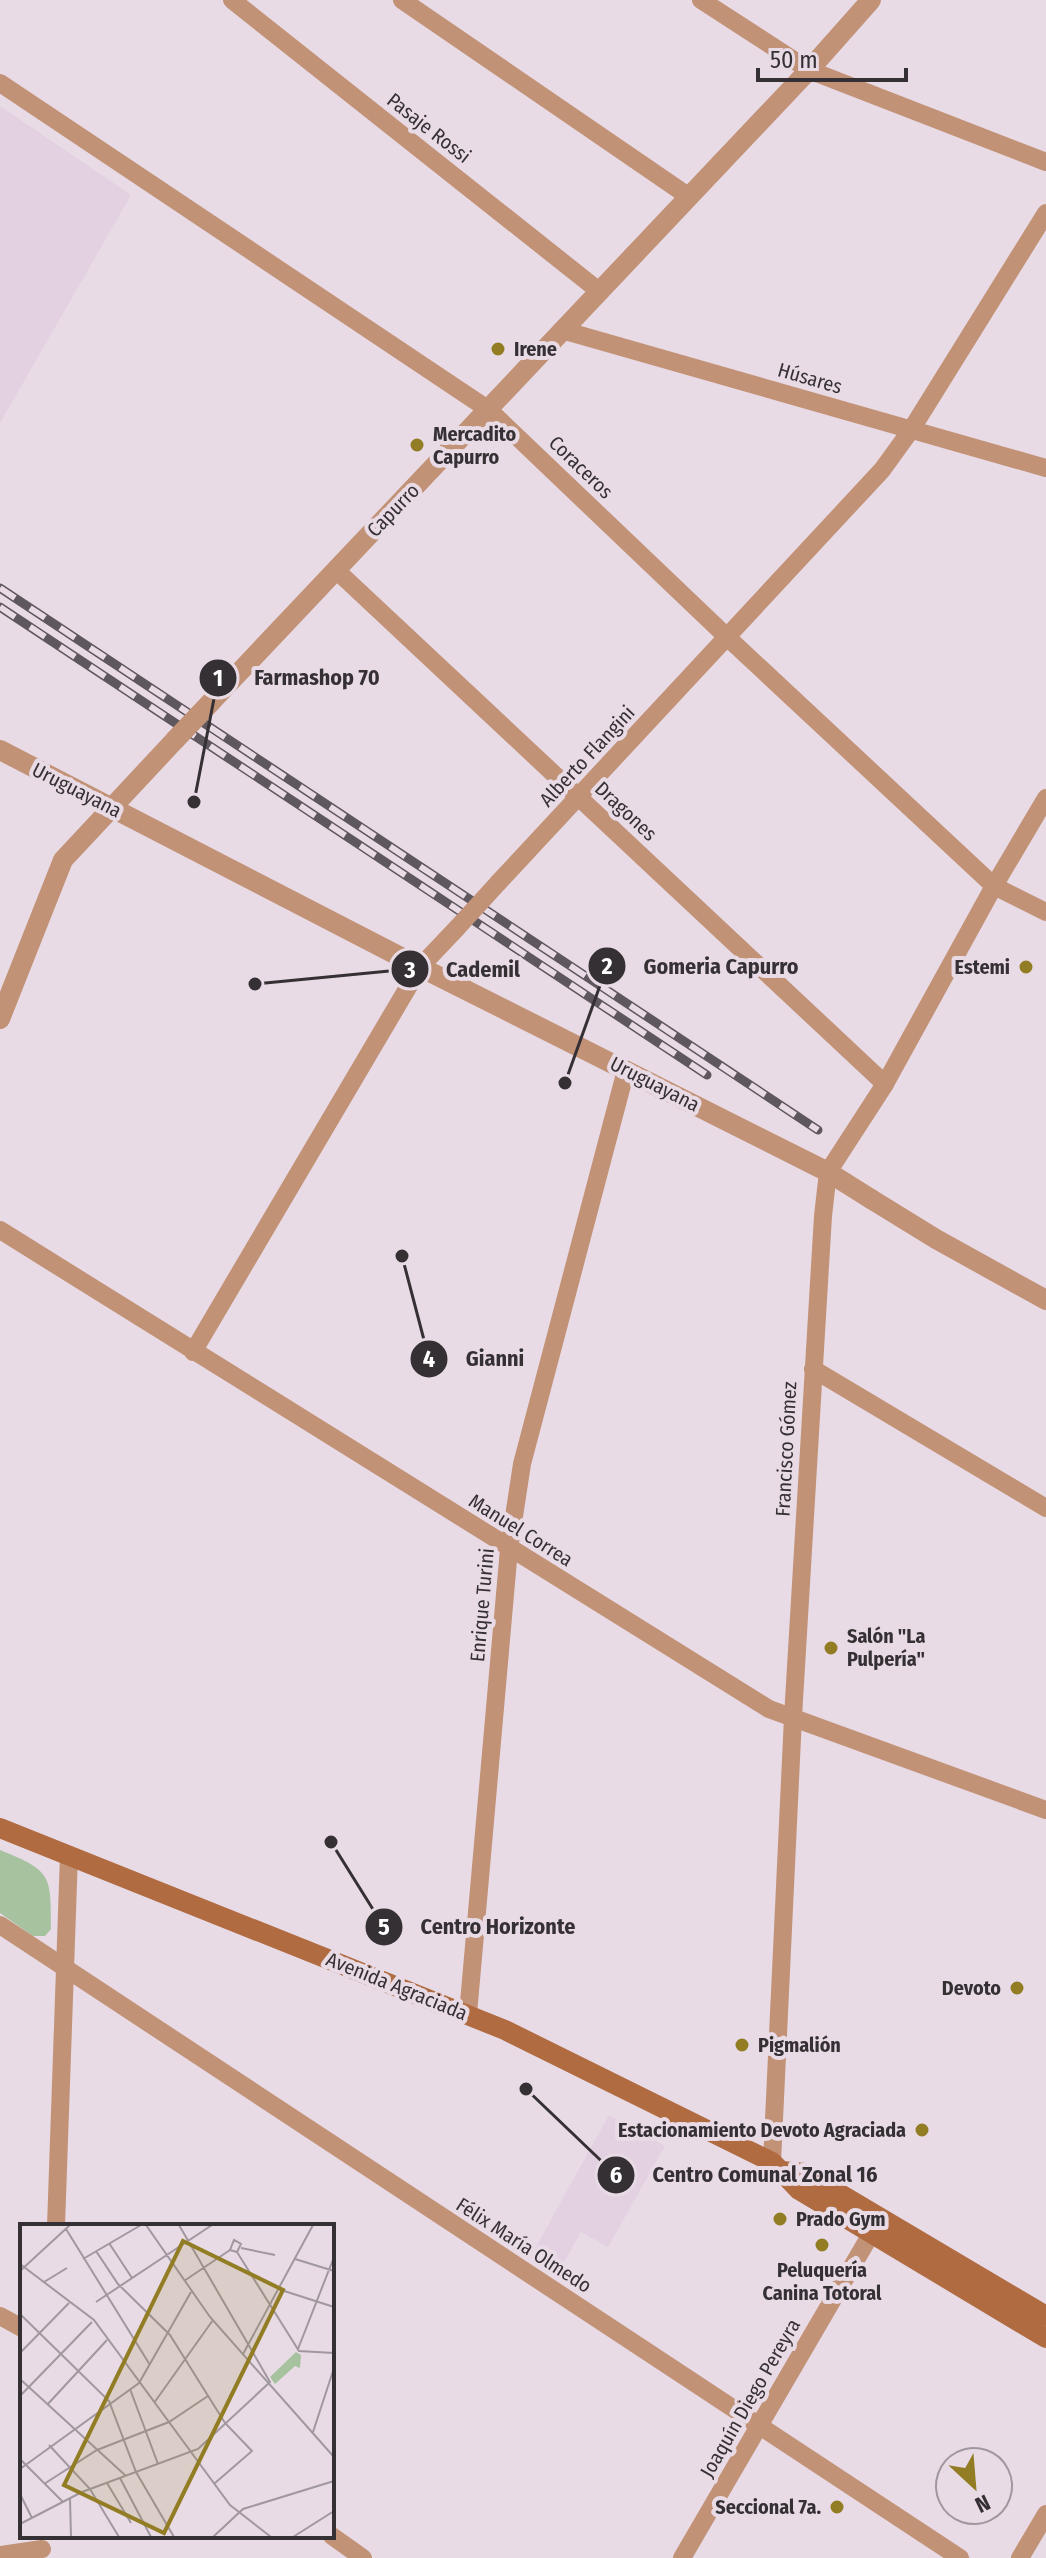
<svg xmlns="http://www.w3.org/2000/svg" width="1046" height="2558" viewBox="0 0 1046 2558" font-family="'Fira Sans Condensed',sans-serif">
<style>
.built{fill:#e3d0e1}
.green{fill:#a6c29f}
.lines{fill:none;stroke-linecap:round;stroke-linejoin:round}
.minor{stroke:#c29277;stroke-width:18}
.tertiary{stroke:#c29277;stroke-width:20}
.secondary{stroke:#b06b41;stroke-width:20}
.rail-casing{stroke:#5e575d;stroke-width:9}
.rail{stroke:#e8dbe6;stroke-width:6;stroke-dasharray:18;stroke-linecap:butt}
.minor-bridge{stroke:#c29277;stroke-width:18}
.tertiary-bridge{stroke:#c29277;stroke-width:20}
.poi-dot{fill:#927d24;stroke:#e8dbe6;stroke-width:3}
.labels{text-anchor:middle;stroke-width:8;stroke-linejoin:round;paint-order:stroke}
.street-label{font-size:20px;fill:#353034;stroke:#e8dbe6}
.poi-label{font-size:20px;font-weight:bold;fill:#353034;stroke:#e8dbe6;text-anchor:start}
.inset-road{fill:none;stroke:#a0979f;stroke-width:2}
.view{fill:#927d24;fill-opacity:0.15;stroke:#927d24;stroke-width:4}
.inset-edge{fill:none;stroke:#353034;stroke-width:4}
.leader{fill:none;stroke:#353034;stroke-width:3}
.callout-dot{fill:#353034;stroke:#e8dbe6;stroke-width:3}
.mark-label{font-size:24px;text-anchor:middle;font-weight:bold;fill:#fff}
.callout-label{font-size:22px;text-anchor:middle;font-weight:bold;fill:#353034;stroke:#e8dbe6;stroke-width:8;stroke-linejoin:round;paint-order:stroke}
</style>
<rect width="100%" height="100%" fill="#e8dbe6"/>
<g class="built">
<polygon points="0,106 131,195 0,423"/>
<polygon points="609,2115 665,2146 608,2247 581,2232 559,2271 531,2256"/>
</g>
<path class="green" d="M0 1850C52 1871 51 1875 51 1929L45 1936H33L0 1913Z"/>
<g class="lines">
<g class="minor">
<polyline points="232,0 599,291"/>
<polyline points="402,0 688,196"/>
<polyline points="701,0 809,70 1046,162"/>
<polyline points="0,83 489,410 727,637 994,886 1046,912"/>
<polyline points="562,330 1046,468"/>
<polyline points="336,570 885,1084"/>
<polyline points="498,883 882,470 911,430 1046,213"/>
<polyline points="0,1230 769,1709 1046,1810"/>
<polyline points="193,1352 420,967 457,928"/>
<polyline points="813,1369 1046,1508"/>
<polyline points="0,1925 960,2558"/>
<polyline points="468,2014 509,1549 522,1464 626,1070"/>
<polyline points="772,2162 793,1717 823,1216 828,1172 885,1084 994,886 1046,798"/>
<polyline points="56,2226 69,1855"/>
<polyline points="0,2316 22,2328"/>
<polyline points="332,2536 363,2558"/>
<polyline points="0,2555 42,2549"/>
<polyline points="682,2558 878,2222"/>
<polyline points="1020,2558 1046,2514"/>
</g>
<g class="tertiary">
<polyline points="212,701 809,70 871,0"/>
<polyline points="0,750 420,967 828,1172 871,1199"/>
<polyline points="0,1019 63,860 175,740"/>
</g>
<g class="secondary">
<polyline points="0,1828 505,2030 772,2162 799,2190 1046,2338"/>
<polyline points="781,2171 805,2173 1046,2316"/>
</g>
<g class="rail-casing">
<g id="rail">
<polyline points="0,588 818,1130"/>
<polyline points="0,607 707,1075"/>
</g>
</g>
<use href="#rail" class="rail"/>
<polyline class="minor-bridge" points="457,928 498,883"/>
<g class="tertiary-bridge">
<polyline points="175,740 212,701"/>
<polyline points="871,1199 936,1239 1046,1300"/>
</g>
</g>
<g class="poi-dot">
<circle cx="498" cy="349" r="8"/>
<circle cx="417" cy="445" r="8"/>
<circle cx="1026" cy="967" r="8"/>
<circle cx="831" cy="1648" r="8"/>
<circle cx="1017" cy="1988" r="8"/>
<circle cx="742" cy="2045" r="8"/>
<circle cx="922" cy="2130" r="8"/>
<circle cx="780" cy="2219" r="8"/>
<circle cx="822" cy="2245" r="8"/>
<circle cx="837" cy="2507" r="8"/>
</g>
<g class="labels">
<g class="street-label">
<text transform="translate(429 128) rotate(38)" y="7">Pasaje Rossi</text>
<text transform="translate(810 378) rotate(16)" y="7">Húsares</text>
<text transform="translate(581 467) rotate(44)" y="7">Coraceros</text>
<text transform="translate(393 510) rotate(-46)" y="7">Capurro</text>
<text transform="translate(587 756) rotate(-47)" y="7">Alberto Flangini</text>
<text transform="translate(77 790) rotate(27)" y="7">Uruguayana</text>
<text transform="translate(626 811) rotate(43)" y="7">Dragones</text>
<text transform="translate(655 1084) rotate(27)" y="7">Uruguayana</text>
<text transform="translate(786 1449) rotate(-87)" y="7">Francisco Gómez</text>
<text transform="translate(521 1530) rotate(32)" y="7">Manuel Correa</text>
<text transform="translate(482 1605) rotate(-85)" y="7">Enrique Turini</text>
<text transform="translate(397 1986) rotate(22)" y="7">Avenida Agraciada</text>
<text transform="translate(524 2245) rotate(33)" y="7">Félix María Olmedo</text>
<text transform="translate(750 2398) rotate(-60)" y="7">Joaquín Diego Pereyra</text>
</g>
<g class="poi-label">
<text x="514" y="356">Irene</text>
<text x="433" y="441">Mercadito<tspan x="433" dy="23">Capurro</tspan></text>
<text x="1010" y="974" text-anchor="end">Estemi</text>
<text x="847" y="1643">Salón "La<tspan x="847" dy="23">Pulpería"</tspan></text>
<text x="1001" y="1995" text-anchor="end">Devoto</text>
<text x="758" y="2052">Pigmalión</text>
<text x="906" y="2137" text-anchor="end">Estacionamiento Devoto Agraciada</text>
<text x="796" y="2226">Prado Gym</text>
<text x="822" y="2277" text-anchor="middle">Peluquería<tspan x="822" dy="23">Canina Totoral</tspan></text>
<text x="821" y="2514" text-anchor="end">Seccional 7a.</text>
</g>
</g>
<g transform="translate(20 2224)">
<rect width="314" height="314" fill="#e8dbe6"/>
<path d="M276 128 281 131 280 144 275 142 255 160 250 153Z" fill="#a6c29f"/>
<path class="inset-road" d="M126 1 190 93 314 233M46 5 130 141M89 19 112 54M221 24 255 31M76 27 98 60 150 111 205 199 232 227 195 259M217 28 221 20 214 16 210 26 217 28 279 127 314 129M63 35 121 1M275 35 314 47M0 40 74 96 210 281 251 313M0 47 50 1M164 57 210 26M24 58 47 44M258 65 314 83M76 78 192 1M0 90 89 177 116 248 154 313M278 125 314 33M0 129 49 79M223 130 293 1M0 155 106 252M110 165 138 240M0 172 72 98M134 179 193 96M27 181 87 116M293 208 314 144M29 221 70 265 99 313M0 235 43 278M0 245 119 159 171 68M100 254 131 313M87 259 111 299M24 260 77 226 149 198 188 172M0 270 12 294M50 274 51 313M0 300 62 268 178 225 250 158 159 1M193 313 223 285 314 257M273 313 314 287"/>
<path class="view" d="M163 17 263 66 144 309 44 261Z"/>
<rect width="314" height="314" class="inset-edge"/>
</g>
<path class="leader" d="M194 802L218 678M565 1083L607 966M255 984L410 969M402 1256L429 1359M331 1842L384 1927M526 2089L616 2175"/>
<g class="callout-dot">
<circle cx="194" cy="802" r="8"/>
<circle cx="565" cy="1083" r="8"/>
<circle cx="255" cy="984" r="8"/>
<circle cx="402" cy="1256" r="8"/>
<circle cx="331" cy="1842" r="8"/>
<circle cx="526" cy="2089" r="8"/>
<circle cx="218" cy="678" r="20"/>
<circle cx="607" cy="966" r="20"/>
<circle cx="410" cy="969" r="20"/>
<circle cx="429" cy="1359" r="20"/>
<circle cx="384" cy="1927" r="20"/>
<circle cx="616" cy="2175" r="20"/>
</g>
<g class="mark-label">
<text x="218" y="686">1</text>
<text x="607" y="974">2</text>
<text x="410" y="978">3</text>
<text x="429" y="1367">4</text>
<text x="384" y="1935">5</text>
<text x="616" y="2183">6</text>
</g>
<g class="callout-label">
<text x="317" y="685">Farmashop 70</text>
<text x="721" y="974">Gomeria Capurro</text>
<text x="483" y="977">Cademil</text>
<text x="495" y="1366">Gianni</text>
<text x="498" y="1934">Centro Horizonte</text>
<text x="765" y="2182">Centro Comunal Zonal 16</text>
</g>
<g transform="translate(974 2486) rotate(154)"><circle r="38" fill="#e8dbe6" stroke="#a0979f" stroke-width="2"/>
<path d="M0-6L14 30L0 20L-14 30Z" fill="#927d24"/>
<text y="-12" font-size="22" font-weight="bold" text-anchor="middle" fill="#353034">N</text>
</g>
<path d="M758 68v12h148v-12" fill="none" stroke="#353034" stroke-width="4"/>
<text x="770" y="68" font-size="24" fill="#353034" stroke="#e8dbe6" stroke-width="6" paint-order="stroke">50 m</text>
</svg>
